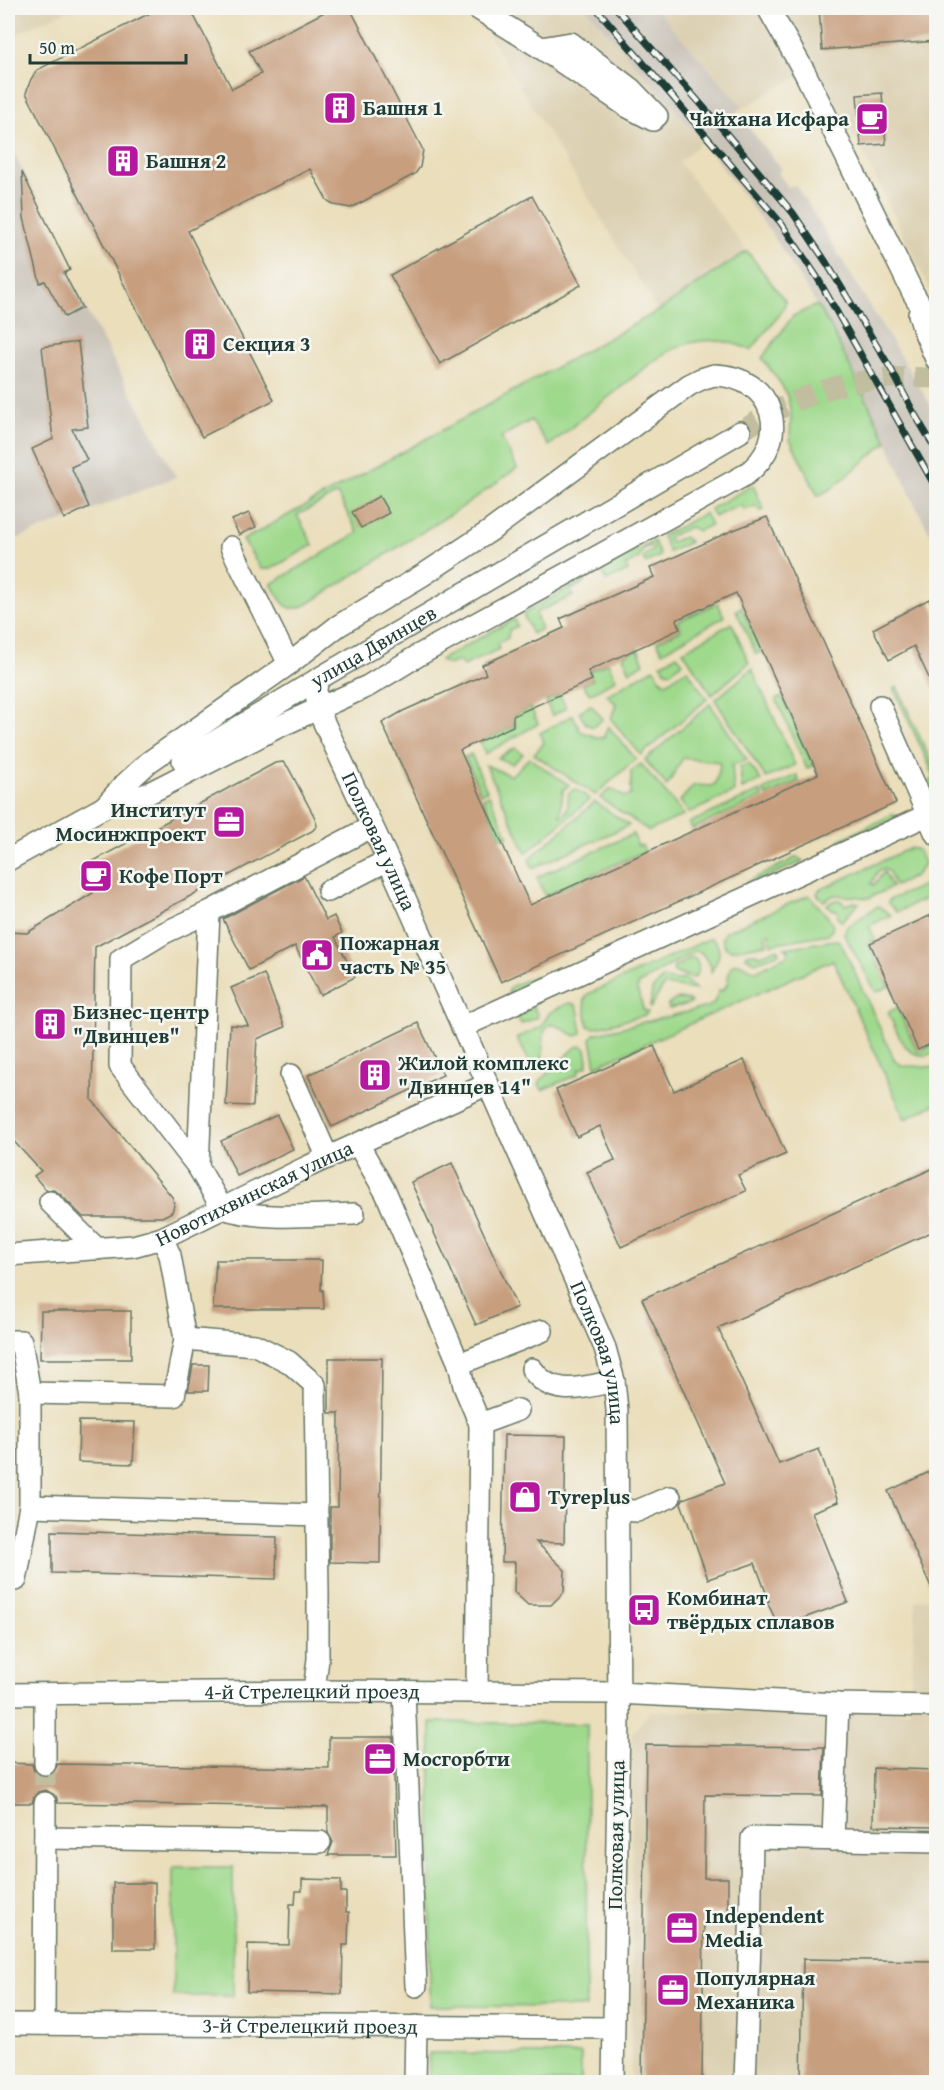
<svg xmlns="http://www.w3.org/2000/svg" width="944" height="2090" viewBox="0 0 944 2090" font-family="'Gentium Book Plus',serif">
<style>
.built{fill:#dcd0b2}
.industrial{fill:#c9c3b8}
.green{fill:#9fd98c;stroke:#5f8b60;stroke-width:1.5}
.building{fill:#c79e7e;fill-rule:evenodd}
.lines{fill:none;stroke-linecap:round;stroke-linejoin:round}
.minor-tunnel{stroke:#c1bea0;stroke-width:21;stroke-dasharray:21 10;stroke-linecap:butt}
.minor-casing{stroke:#667563;stroke-width:24}
.minor{stroke:#fff;stroke-width:21}
.rail-casing{stroke:#1f3d34;stroke-width:7}
.rail{stroke:#f6f6f2;stroke-width:4.5;stroke-dasharray:14;stroke-linecap:butt}
.labels{text-anchor:middle;stroke-width:5;stroke-linejoin:round;paint-order:stroke}
.poi-label{font-size:21px;font-weight:bold;fill:#1f3d34;stroke:#f6f6f2;text-anchor:start}
.street-label{font-size:21px;fill:#1f3d34;stroke:#f6f6f2}
</style>
<rect width="100%" height="100%" fill="#f6f6f2"/>
<filter id="ink" filterUnits="userSpaceOnUse"><feTurbulence type="fractalNoise" baseFrequency=".0167" numOctaves="2"/><feDisplacementMap in="SourceGraphic" scale="12" xChannelSelector="R" yChannelSelector="G"/><feConvolveMatrix kernelMatrix="1 2 1 2 8 2 1 2 1" color-interpolation-filters="sRGB"/></filter>
<filter id="wash" filterUnits="userSpaceOnUse"><feTurbulence type="fractalNoise" baseFrequency=".008" numOctaves="4" result="noise"/><feDisplacementMap in="SourceGraphic" scale="24" xChannelSelector="R" yChannelSelector="G"/><feGaussianBlur stdDeviation="1.35" result="paint"/><feColorMatrix in="noise" values="0 0 0 0 0 0 0 0 0 0 0 0 0 0 0 0 0 1.4 0 .05"/><feComposite in="paint" operator="in"/></filter>
<g filter="url(#wash)">
<rect width="100%" height="100%" fill="#eadebb"/>
<g class="built">
<polygon points="8,8 72,8 8,38"/>
<polygon points="450,8 586,8 703,141 679,162 747,251 658,311 484,28"/>
<polygon points="655,8 936,8 936,302 862,150 817,72 801,75 736,112 741,106"/>
<polygon points="936,1596 936,2082 631,2082 632,1733 651,1711 909,1711 916,1601"/>
</g>
<g class="industrial">
<polygon points="586,8 655,8 742,106 736,112 782,169 778,173 788,187 796,185 936,414 936,544 915,505 887,442 830,326 772,234 703,141"/>
<polygon points="8,141 73,272 68,276 176,477 8,542"/>
</g>
<g class="green">
<path d="M747 251 786 302 780 314 751 350C693 325 663 353 620 388 596 407 573 426 549 446L531 420 501 437 517 468 467 504 306 605C285 615 281 600 271 584L358 533 337 494 297 515 313 545 271 569H261L243 540 658 311Z"/>
<polygon points="817,305 830,326 887,442 831,489 818,496 790,439 791,414 788,398 781,384 762,358 793,316"/>
<polygon points="753,485 764,510 761,511 755,506 745,510 742,506 738,506 714,517 710,509"/>
<polygon points="705,513 711,525 698,531 690,527 670,536 668,539 670,542 685,537 690,542 669,552 662,536"/>
<polygon points="654,541 660,556 645,563 643,557 653,550 652,547 649,546 643,549 639,558 626,565 628,571 606,581 602,570"/>
<polygon points="585,579 584,583 571,590 573,596 537,612 536,615 541,629 532,634 523,614"/>
<polygon points="718,603 724,617 662,652 657,641 681,630 678,621"/>
<polygon points="741,607 761,652 756,654 736,610"/>
<polygon points="514,619 517,626 509,630 508,638 498,643 499,649 463,666 459,661 448,665 440,660"/>
<polygon points="732,623 749,663 712,695 683,651"/>
<polygon points="638,649 644,663 630,671 623,656"/>
<polygon points="677,655 683,662 671,672 666,671 661,664"/>
<polygon points="608,663 616,679 590,694 583,685 593,680 589,671"/>
<polygon points="654,668 663,682 666,683 687,669 707,699 641,755 611,719 616,704 607,695"/>
<polygon points="752,669 795,765 766,778 715,700"/>
<polygon points="897,687 936,772 936,793 927,783 935,778 894,689"/>
<polygon points="560,695 566,708 552,716 546,701"/>
<polygon points="782,697 813,766 807,769 776,699"/>
<polygon points="710,704 747,760 732,765 734,792 689,813 680,801 694,785 711,786 715,784 720,767 719,762 683,758 667,786 645,760"/>
<polygon points="591,705 603,719 593,727 586,724 579,712"/>
<polygon points="531,708 538,724 485,754 480,742 515,726 511,717"/>
<polygon points="573,715 580,731 599,738 604,737 608,726 636,759 595,795 534,754 544,743 540,733"/>
<polygon points="515,748 523,754 512,764 498,758"/>
<polygon points="471,754 487,791 481,793 465,757"/>
<polygon points="529,758 569,785 563,790 560,816 567,811 569,793 575,789 590,799 526,853 486,765 511,776"/>
<polygon points="641,764 684,815 649,831 600,798 611,789 625,797 631,795 631,771"/>
<polygon points="749,764 761,780 742,789 740,767"/>
<polygon points="797,775 799,781 766,796 763,790"/>
<polygon points="760,791 763,797 692,829 689,823"/>
<polygon points="489,795 508,836 501,838 483,798"/>
<polygon points="595,802 629,825 533,868 529,859"/>
<polygon points="893,814 899,817 839,845 840,840"/>
<polygon points="633,834 638,846 642,845 645,851 545,896 537,877"/>
<path d="M910 848 918 850 924 863C919 877 907 880 895 886L889 872 884 868 878 871 871 884 874 885 884 872 892 887 869 898 834 895 824 901 817 894 819 890Z"/>
<polygon points="797,857 803,861 746,886 747,882"/>
<polygon points="929,883 934,886 936,894 897,912 888,903 889,900"/>
<polygon points="809,895 833,923 832,930 828,934 771,944 769,934 765,935 767,944 731,950 725,947 722,938 725,932"/>
<polygon points="835,900 840,900 845,905 854,902 859,903 842,921 838,919 838,911 831,909 827,905"/>
<polygon points="878,906 891,915 869,926 875,939 868,943 888,987 876,992 844,934 847,927"/>
<path d="M711 938C725 948 718 960 711 972V966L701 952 694 951 639 984 637 989 644 1011 648 1012 645 1015 594 1028 588 1026 584 1000 588 994Z"/>
<polygon points="836,940 839,941 844,949 895,1061 903,1066 936,1067 936,1104 905,1119 833,960 596,1066 591,1039 594,1034 708,1007 714,1003 719,990 722,991 727,985 730,968 734,964 739,963 756,971 788,955 789,950 785,948"/>
<polygon points="776,949 780,951 778,954 756,962 746,957 747,954 754,953 759,956"/>
<path d="M692 957C701 963 699 968 695 977L691 978 673 972 674 967Z"/>
<polygon points="535,976 541,979 508,994 510,987"/>
<polygon points="663,978 675,981 684,979 696,990 664,985 650,1008 652,990"/>
<polygon points="676,999 689,1000 691,1003 669,1009 668,1005"/>
<path d="M569 1003 575 1004 578 1009 582 1033 577 1036C567 1034 560 1023 549 1025L544 1032 542 1065 538 1068H533L517 1038 541 1027 550 1012Z"/>
<polygon points="534,1007 538,1017 521,1024 516,1014"/>
<path d="M897 1008 918 1052 936 1044V1052C906 1066 898 1033 888 1012Z"/>
<polygon points="582,1046 586,1049 588,1060 587,1066 578,1070 579,1074 542,1090 539,1084 541,1080 576,1047"/>
<polygon points="431,1722 587,1724 586,2007 430,2006"/>
<rect x="173" y="1867" width="60" height="129"/>
<polygon points="429,2053 581,2054 581,2082 429,2082"/>
</g>
<g id="blocks">
<g class="building">
<polygon points="160,8 190,8 232,89 261,74 249,51 332,8 350,8 423,150 420,167 415,174 351,208 334,205 327,200 310,169 188,231 274,400 202,437 26,93 31,79 37,70"/>
<polygon points="819,8 936,8 936,41 822,50"/>
<polygon points="882,93 886,144 861,146 857,95"/>
<polygon points="22,172 70,270 64,273 82,308 65,317 45,281 40,283 24,218"/>
<polygon points="532,196 581,285 440,364 390,275"/>
<polygon points="78,342 88,427 72,429 87,460 71,467 89,507 64,519 32,449 53,439 42,347"/>
<polygon points="379,496 389,513 361,528 352,512"/>
<polygon points="249,513 256,527 239,535 232,520"/>
<path d="M767 517 896 803 501 982 382 723 403 711 486 674 482 665 564 628 560 619 654 577 650 568 731 531ZM736 593 818 774 530 905 460 750 513 726V716L592 680 588 671 680 629 676 620Z"/>
<polygon points="929,599 936,614 936,693 914,646 889,660 873,629"/>
<polygon points="283,762 288,767 315,818 317,826 312,831 95,947 92,1100 173,1198 174,1205 172,1212 162,1217 83,1217 59,1193 53,1190 46,1190 34,1176 41,1171 8,1135 8,932 27,933 93,893 82,878 82,870 86,865 275,763"/>
<polygon points="304,876 326,920 334,916 342,933 335,937 355,977 320,995 295,946 249,970 223,919"/>
<polygon points="936,913 936,1041 918,1050 870,943"/>
<polygon points="264,974 285,1027 257,1039 253,1106 226,1105 230,1025 248,1026 231,988"/>
<polygon points="418,1023 443,1075 332,1127 308,1075"/>
<polygon points="654,1046 674,1091 744,1060 786,1154 738,1175 746,1191 621,1247 587,1172 615,1160 600,1126 577,1137 556,1090"/>
<polygon points="277,1115 293,1149 237,1176 221,1141"/>
<polygon points="452,1163 517,1307 476,1325 411,1182"/>
<polygon points="936,1167 936,1230 718,1328 779,1464 819,1449 838,1502 812,1512 848,1602 779,1627 767,1602 769,1601 755,1563 708,1579 681,1503 683,1499 725,1483 642,1299"/>
<polygon points="216,1260 322,1260 321,1290 323,1290 324,1309 213,1309"/>
<polygon points="41,1311 131,1311 131,1359 40,1359"/>
<polygon points="329,1358 382,1358 380,1563 330,1562 330,1507 338,1507 339,1413 329,1413"/>
<polygon points="193,1365 209,1365 208,1391 188,1391"/>
<polygon points="79,1421 135,1422 133,1464 78,1462"/>
<polygon points="504,1435 566,1436 564,1543 536,1542 565,1570 564,1592 551,1605 528,1605 514,1592 515,1562 502,1562"/>
<polygon points="936,1469 936,1598 888,1491"/>
<polygon points="52,1531 277,1537 276,1579 52,1573"/>
<polygon points="329,1737 393,1737 396,1855 328,1855 333,1842 328,1833 328,1807 58,1803 56,1796 46,1790 38,1792 34,1797 32,1803 8,1803 8,1763 32,1764 34,1771 44,1777 52,1775 58,1764 329,1768"/>
<polygon points="646,1745 824,1747 822,1796 705,1795 704,1878 728,1878 728,1912 704,1912 702,2082 642,2082"/>
<polygon points="874,1768 936,1770 936,1827 873,1826"/>
<polygon points="302,1879 341,1880 341,1892 346,1892 346,1912 349,1912 348,1945 343,1945 342,1994 247,1992 248,1944 289,1945 290,1904 295,1904 296,1891 302,1891"/>
<rect x="113" y="1883" width="42" height="66"/>
<polygon points="803,1959 936,1961 936,2082 801,2082"/>
</g>
</g>
</g>
<g filter="url(#ink)">
<use href="#blocks" fill-opacity="0" stroke="#667563" stroke-width="1.5"/>
<g class="lines">
<g class="minor-tunnel">
<path d="M740 432C806 389 858 374 936 378"/>
<polyline points="45,1764 45,1803"/>
</g>
<g class="minor-casing">
<g id="minor">
<polyline points="477,8 541,48 571,43 631,89 657,116"/>
<polyline points="768,8 805,73 913,293 930,321 936,328"/>
<polyline points="541,48 628,107 653,120"/>
<polyline points="919,314 923,328 936,359"/>
<path d="M714 375C774 376 794 439 745 475L419 655 368 686 276 728 149 793 125 802 105 806 125 784 149 762 289 664 338 626 423 575 490 531 689 385 701 379Z"/>
<polyline points="231,547 289,664"/>
<path id="s1" d="M318 679 316 689 318 710 388 860 585 1302 605 1348 614 1381 617 1410 619 1718 613 2082"/>
<polyline points="880,706 936,834"/>
<path id="s2" d="M183 761 318 679 740 432"/>
<polyline points="8,860 117,800"/>
<polyline points="328,891 388,860"/>
<path d="M209 912 164 933 121 959 120 1066 198 1167 222 1208C265 1221 309 1215 354 1214"/>
<polyline points="462,1027 936,811"/>
<polyline points="291,1075 328,1158"/>
<polyline points="358,1144 386,1193 459,1364 542,1331"/>
<polyline points="198,1167 209,912 371,827"/>
<polyline points="50,1202 97,1249"/>
<polyline points="162,1238 170,1255 185,1339"/>
<path id="s3" d="M8 1255 133 1246 162 1238 309 1166 488 1084"/>
<polyline points="8,1341 21,1341 30,1393 174,1396 185,1339 255,1345 289,1362 315,1385 318,1593 318,1659 314,1691"/>
<polyline points="459,1364 464,1386 480,1424"/>
<path d="M532 1369C552 1399 584 1387 614 1381"/>
<polyline points="30,1506 317,1515"/>
<polyline points="617,1510 637,1511 670,1497"/>
<polyline points="8,1580 16,1580 30,1506 30,1393"/>
<polyline points="404,1691 416,1986"/>
<polyline points="477,1692 480,1424 518,1410"/>
<path id="s4" d="M8 1694 314 1691 617 1693 838 1704 936 1706"/>
<polyline points="45,1764 45,1694"/>
<polyline points="45,1838 320,1842"/>
<polyline points="833,1840 838,1704"/>
<path id="s5" d="M8 2024 612 2028"/>
<polyline points="44,2024 45,1803"/>
<polyline points="415,2082 416,2026"/>
<polyline points="745,2082 750,1942 752,1838 936,1842"/>
</g>
</g>
<use href="#minor" class="minor"/>
<g class="rail-casing">
<g id="rail">
<polyline points="596,8 781,223 817,277 936,488"/>
<polyline points="616,8 715,120 793,213 826,262 891,369 914,413 936,450"/>
</g>
</g>
<use href="#rail" class="rail"/>
</g>
</g>
<defs>
<g id="building-square" transform="scale(1.725)"><rect x="-9" y="-9" width="18" height="18" rx="4" fill="#b5179e" stroke="#f6f6f2"/><path d="M-4-6H4V6H1V3H-1V6H-4ZM-2.5-4.3h1.7v1.8h-1.7ZM.8-4.3h1.7v1.8H.8ZM-2.5-1h1.7V.8h-1.7ZM.8-1h1.7V.8H.8Z" fill="#fff"/></g>
<g id="cafe-square" transform="scale(1.725)"><rect x="-9" y="-9" width="18" height="18" rx="4" fill="#b5179e" stroke="#f6f6f2"/><path d="M-5.5-4.5H6V0H3Q3 3.5 0 3.5H-2.5Q-5.5 3.5-5.5 0ZM3-3.2v2h1.7v-2ZM-6 4.5H4V6H-6Z" fill="#fff"/></g>
<g id="office-square" transform="scale(1.725)"><rect x="-9" y="-9" width="18" height="18" rx="4" fill="#b5179e" stroke="#f6f6f2"/><path d="M-6-3h4V-5.5h4V-3h4V5H-6ZM-1-4.5V-3h2v-1.5ZM-6 0V1H6V0Z" fill="#fff"/></g>
<g id="civic-square" transform="scale(1.725)"><rect x="-9" y="-9" width="18" height="18" rx="4" fill="#b5179e" stroke="#f6f6f2"/><path d="M-.6-6.5H3V-4.5H.6V-3L4-1V1h2V6H-6V1h2V-1L-.6-3ZM-1.2 2.5V6h2.4V2.5Z" fill="#fff"/></g>
<g id="shop-square" transform="scale(1.725)"><rect x="-9" y="-9" width="18" height="18" rx="4" fill="#b5179e" stroke="#f6f6f2"/><path d="M-5-2.5h2.3a2.7 3.5 0 0 1 5.4 0H5L5.5 6h-11ZM-1.5-2.5h3a1.5 2.3 0 0 0-3 0Z" fill="#fff"/></g>
<g id="bus-square" transform="scale(1.725)"><rect x="-9" y="-9" width="18" height="18" rx="4" fill="#b5179e" stroke="#f6f6f2"/><path d="M-5-6H5V4H4V6H2V4H-2V6H-4V4H-5ZM-3.5-4V0h7V-4ZM-3.5 1.2v1.5H-2V1.2ZM2 1.2v1.5H3.5V1.2Z" fill="#fff"/></g>
</defs>
<g fill-rule="evenodd">
<use href="#building-square" x="340" y="108"/>
<use href="#cafe-square" x="872" y="119"/>
<use href="#building-square" x="123" y="161"/>
<use href="#building-square" x="200" y="344"/>
<use href="#office-square" x="229" y="822"/>
<use href="#cafe-square" x="96" y="876"/>
<use href="#civic-square" x="317" y="955"/>
<use href="#building-square" x="50" y="1024"/>
<use href="#building-square" x="375" y="1075"/>
<use href="#shop-square" x="525" y="1497"/>
<use href="#bus-square" x="644" y="1610"/>
<use href="#office-square" x="380" y="1759"/>
<use href="#office-square" x="682" y="1928"/>
<use href="#office-square" x="673" y="1990"/>
</g>
<g class="labels">
<g class="poi-label">
<text x="363" y="115">Башня 1</text>
<text x="849" y="126" text-anchor="end">Чайхана Исфара</text>
<text x="146" y="168">Башня 2</text>
<text x="223" y="351">Секция 3</text>
<text x="206" y="817" text-anchor="end">Институт<tspan x="206" dy="24">Мосинжпроект</tspan></text>
<text x="119" y="883">Кофе Порт</text>
<text x="340" y="950">Пожарная<tspan x="340" dy="24">часть № 35</tspan></text>
<text x="73" y="1019">Бизнес-центр<tspan x="73" dy="24">"Двинцев"</tspan></text>
<text x="398" y="1070">Жилой комплекс<tspan x="398" dy="24">"Двинцев 14"</tspan></text>
<text x="548" y="1504">Tyreplus</text>
<text x="667" y="1605">Комбинат<tspan x="667" dy="24">твёрдых сплавов</tspan></text>
<text x="403" y="1766">Мосгорбти</text>
<text x="705" y="1923">Independent<tspan x="705" dy="24">Media</tspan></text>
<text x="696" y="1985">Популярная<tspan x="696" dy="24">Механика</tspan></text>
</g>
<g class="street-label">
<text dy="7" stroke="none"><textPath href="#s2" startOffset="222">улица Двинцев</textPath></text>
<text dy="7" stroke="none"><textPath href="#s1" startOffset="176">Полковая улица</textPath></text>
<text dy="7" stroke="none"><textPath href="#s3" startOffset="258">Новотихвинская улица</textPath></text>
<text dy="7" stroke="none"><textPath href="#s1" startOffset="734">Полковая улица</textPath></text>
<text dy="7" stroke="none"><textPath href="#s4" startOffset="304">4-й Стрелецкий проезд</textPath></text>
<text transform="translate(616 1835) rotate(-89)" y="7">Полковая улица</text>
<text dy="7" stroke="none"><textPath href="#s5" startOffset="302">3-й Стрелецкий проезд</textPath></text>
</g>
</g>
<rect width="944" height="2090" fill="none" stroke="#f6f6f2" stroke-width="30"/>
<path d="M30 54v9h156v-9" fill="none" stroke="#1f3d34" stroke-width="3"/>
<text x="39" y="54" font-size="18" fill="#1f3d34" stroke="#f6f6f2" stroke-width="4.5" paint-order="stroke">50 m</text>
</svg>
